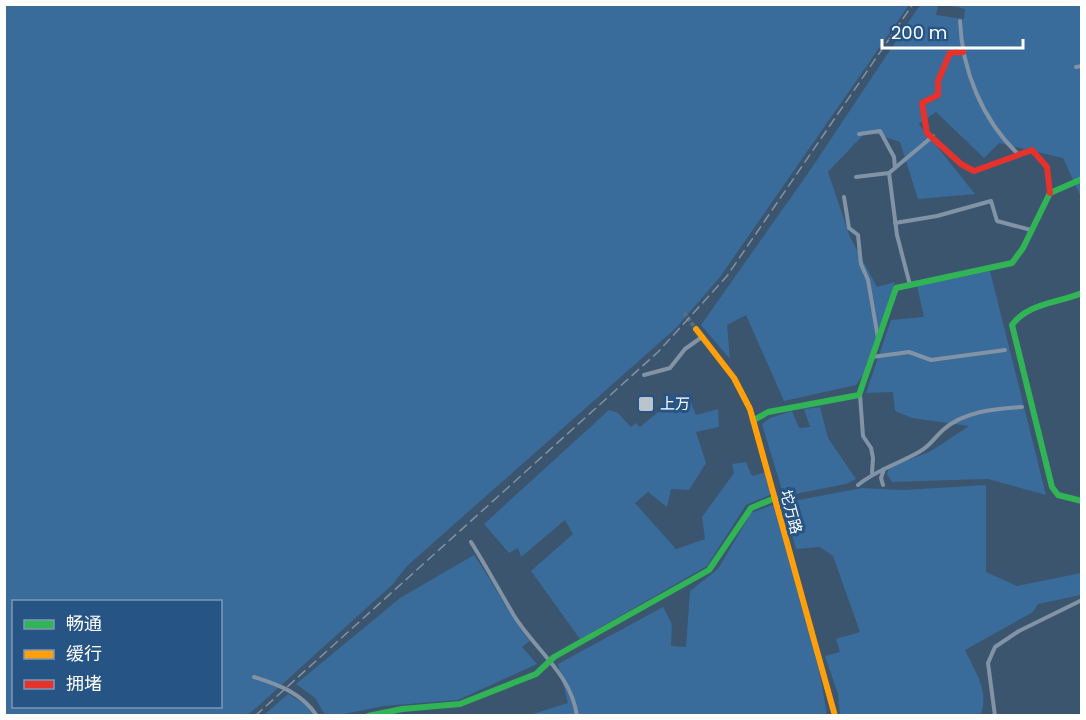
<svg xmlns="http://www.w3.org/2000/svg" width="1086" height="720" viewBox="0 0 1086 720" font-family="Poppins,'Noto Sans SC',sans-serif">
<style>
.green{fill:#396b9b;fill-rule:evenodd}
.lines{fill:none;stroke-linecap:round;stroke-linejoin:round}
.street-tunnel{stroke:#586e85;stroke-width:4;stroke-dasharray:4 2;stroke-linecap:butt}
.street{stroke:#8293a5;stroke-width:4}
.fast{stroke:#30b455;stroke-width:6}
.slow{stroke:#ff9f0a;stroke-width:6}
.jam{stroke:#e5322d;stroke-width:6}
.rail{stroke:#8292a4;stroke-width:1.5;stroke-dasharray:10 4.5;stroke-linecap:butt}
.poi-dot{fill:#bac4cd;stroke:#255485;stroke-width:2}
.labels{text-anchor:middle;stroke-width:6;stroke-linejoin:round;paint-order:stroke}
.poi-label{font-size:15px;fill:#fff;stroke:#255485;text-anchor:start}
.street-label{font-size:15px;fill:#fff;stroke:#255485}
</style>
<rect width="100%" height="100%" fill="#3b556f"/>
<g class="green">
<path d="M4 5H909L720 277 676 328 407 566 392 585 247 716 5 715ZM14 602H220V706H14Z"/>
<polygon points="920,5 938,6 936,15 964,19 965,9 948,5 1081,5 1081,197 1063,158 999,143 984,158 936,112 919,124 975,194 918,199 900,142 867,131 828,172 850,237 877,287 895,282 865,372 856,385 784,401 746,315 727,325 730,359 701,325 813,166"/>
<polygon points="990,271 1046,495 988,479 892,482 887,474 889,468 931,451 969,426 912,418 895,411 893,392 866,393 891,320 924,317 917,286"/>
<polygon points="690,400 696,415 718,409 719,427 696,432 706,463 689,490 671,489 667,507 648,492 635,503 676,549 705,539 702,517 734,473 732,464 746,462 752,476 767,472 772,494 746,505 707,566 580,639 531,571 573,534 565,520 521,557 518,548 509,553 484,524 609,410 618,413 631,427 636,423 640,427 670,402"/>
<polygon points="820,407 828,438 856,479 846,484 790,495 782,490 762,424 770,418 792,411 799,428 810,427 804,409"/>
<path d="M986 485V572L1017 586 1081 573V595L1038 604 1033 612 965 650C974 670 991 693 980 715H840L838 694 825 656 840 652 836 639 860 632 833 556 820 547 796 549 783 503 862 488 904 490Z"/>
<polygon points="775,504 819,669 827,715 526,716 568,703 558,664 663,607 672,624 671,646 686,647 690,591 718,569 751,513"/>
<path d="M474 555C494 583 508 615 530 641L522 647 537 664 458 700 383 706 340 715H325L315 698 296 684 400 598Z"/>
<polygon points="288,694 306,705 314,715 263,716"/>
</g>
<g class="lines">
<polyline class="street-tunnel" points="684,313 696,329"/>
<g class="street">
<path d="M960 21C962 70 982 119 1017 153"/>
<polyline points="1076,67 1082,66"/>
<polyline points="859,134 880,131 894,157 895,168"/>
<polyline points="889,173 897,235 910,285"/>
<polyline points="856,177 889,173 933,136"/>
<polyline points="844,197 849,228 858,235 861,264 868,280 878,338"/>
<polyline points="895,223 937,216 991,201 997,221 1031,230"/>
<polyline points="872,357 909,352 931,360 1005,350"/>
<polyline points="644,375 670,368 685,349 702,337"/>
<polyline points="860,395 863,436 871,448 873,458 872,473"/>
<path d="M858 485C876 470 898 464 919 452 930 446 934 438 943 430 964 411 995 409 1022 407"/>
<polyline points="883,485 881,478 884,469"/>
<path d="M471 542C486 566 499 590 513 614 534 649 571 673 577 716"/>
<path d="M254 677C279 685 302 693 317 716"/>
<polyline points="995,716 988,663 995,647 1019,631 1082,600"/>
</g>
<g class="fast">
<path d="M1082 293C1058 303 1028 303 1012 325L1052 487 1058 495 1082 501"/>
<polyline points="754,420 768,412 859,395 896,288 1012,263 1023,248 1050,193 1082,179"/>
<polyline points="368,716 402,709 460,704 536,674 554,657 709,570 751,508 775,498"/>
</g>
<polyline class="slow" points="696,329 734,378 750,409 835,716"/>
<polyline class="jam" points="963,52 950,53 938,81 938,95 922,103 927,133 961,164 974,171 1032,150 1047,167 1050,193"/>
<polyline class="rail" points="255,716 658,352 727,276 913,4"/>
</g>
<rect class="poi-dot" x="638" y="396" width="16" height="16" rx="3"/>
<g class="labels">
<g class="poi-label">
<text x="660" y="409">上万</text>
</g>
<g class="street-label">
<text transform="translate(791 512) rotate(75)" y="5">坨万路</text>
</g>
</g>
<rect width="1086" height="720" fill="none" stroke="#ffffff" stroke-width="12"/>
<rect x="12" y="600" width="210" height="108" fill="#255485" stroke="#7c98b6" stroke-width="1.5"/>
<rect x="24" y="620" width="30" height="9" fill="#30b455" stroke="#7c98b6" stroke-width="1.5"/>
<text x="66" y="630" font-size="18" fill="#ffffff">畅通</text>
<rect x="24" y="650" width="30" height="9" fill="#ff9f0a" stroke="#7c98b6" stroke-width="1.5"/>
<text x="66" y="660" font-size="18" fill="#ffffff">缓行</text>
<rect x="24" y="680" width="30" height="9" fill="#e5322d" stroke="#7c98b6" stroke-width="1.5"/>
<text x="66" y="690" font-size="18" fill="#ffffff">拥堵</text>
<path d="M882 39v9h141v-9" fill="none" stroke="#ffffff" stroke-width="3"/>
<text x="891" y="39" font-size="18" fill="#ffffff" stroke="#255485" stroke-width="4.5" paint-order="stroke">200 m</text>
</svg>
